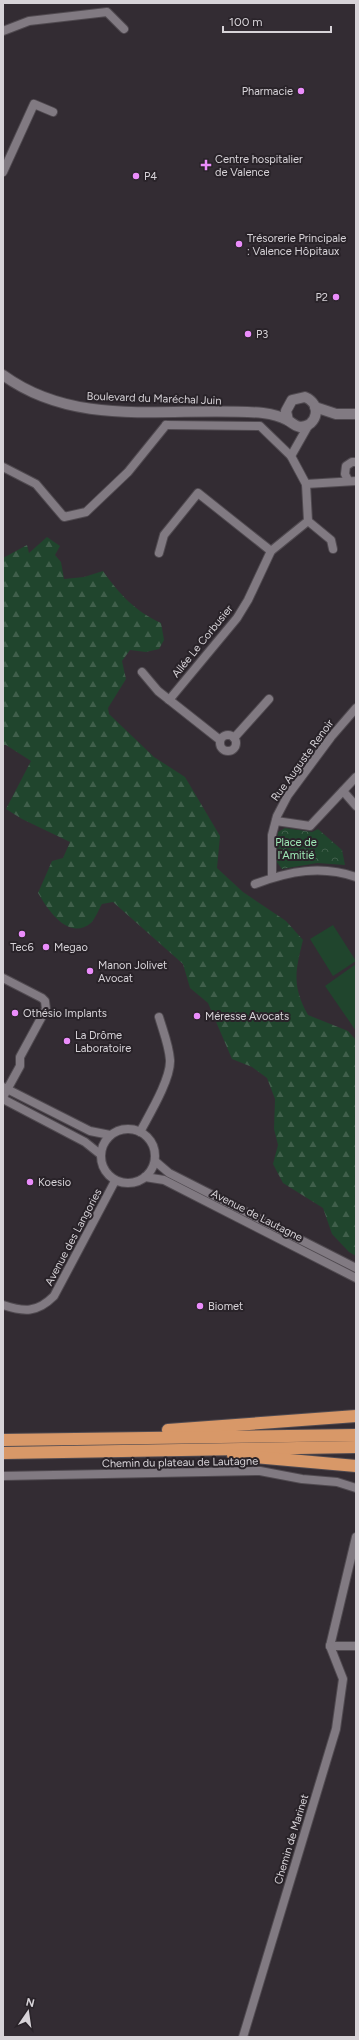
<svg xmlns="http://www.w3.org/2000/svg" width="359" height="2040" viewBox="0 0 359 2040" font-family="Figtree,sans-serif">
<style>
.forest{fill:url(#forest-firs)}
.park{fill:url(#park-crowns)}
.pitch{fill:#20452d}
.lines{fill:none;stroke-linecap:round;stroke-linejoin:round}
.street-casing{stroke:#504a50;stroke-width:10}
.secondary-casing{stroke:#504a50;stroke-width:12}
.highway-casing{stroke:#504a50;stroke-width:14}
.street{stroke:#817a82;stroke-width:8}
.secondary{stroke:#817a82;stroke-width:10}
.highway{stroke:#d89868;stroke-width:12}
.poi-dot{fill:#eb8dfb;stroke:#292329;stroke-width:1.5}
.labels{text-anchor:middle;stroke-width:4;stroke-linejoin:round;paint-order:stroke}
.poi-label{font-size:11px;fill:#d7d3d8;stroke:#292329;text-anchor:start}
.street-label{font-size:11px;fill:#d7d3d8;stroke:#292329}
.park-label{font-size:11px;fill:#9eeab6;stroke:#292329}
</style>
<defs>
<pattern id="forest-firs" width="22" height="20" patternUnits="userSpaceOnUse"><rect width="22" height="20" fill="#20452d"/><path d="M5 1l3.5 6h-7zM16 11l3.5 6h-7z" fill="#405f4b"/></pattern>
<pattern id="park-crowns" width="20" height="18" patternUnits="userSpaceOnUse"><rect width="20" height="18" fill="#20452d"/><path d="M2 6a3 3 0 1 1 6 0M12 15a3 3 0 1 1 6 0" fill="none" stroke="#405f4b"/></pattern>
</defs>
<rect width="100%" height="100%" fill="#332c33"/>
<path class="forest" d="M47 537 60 546 55 555 61 562 64 579 84 577 103 571C120 595 135 611 161 623L164 640 159 649 146 652 130 650 122 661 126 679 108 708 109 714 154 757 185 777 220 836 217 868 243 892 286 921 303 940C295 972 292 986 308 1015L348 1031 356 1040V1256L349 1252 332 1234 323 1208 283 1183 273 1164 278 1145 274 1129 275 1099 267 1078 252 1067 232 1059 208 1003 190 988 183 964 113 902 102 904C99 909 95 919 91 923 68 941 48 910 38 893L52 861 63 858 70 842 22 819 6 809 31 761 6 745H3V558L27 545 29 553Z"/>
<polygon class="park" points="285,828 312,832 318,829 342,850 345,865 317,863 282,869 276,861 278,832"/>
<g class="pitch">
<polygon points="333,925 356,961 333,976 310,939"/>
<polygon points="356,964 356,1031 325,986"/>
</g>
<g class="lines">
<g class="street-casing">
<g id="street">
<polyline points="3,31 29,21 107,12 124,29"/>
<polyline points="3,172 34,104 53,112"/>
<polyline points="166,425 260,426 291,456"/>
<polyline points="3,467 36,484 64,517 86,512 128,472 166,425"/>
<polyline points="348,480 345,474 346,466 352,462 356,462"/>
<polyline points="306,484 356,481"/>
<polyline points="308,521 331,540 333,549"/>
<polyline points="159,553 164,535 198,493 271,551"/>
<polyline points="142,672 158,691 220,740"/>
<polyline points="169,700 237,618 248,600 271,551 308,521 306,484 291,456 308,426"/>
<circle cx="228" cy="743" r="8"/>
<polyline points="234,738 269,699"/>
<polyline points="343,791 356,806"/>
<polyline points="276,821 310,826 356,777"/>
<polyline points="272,877 272,835 277,816 288,795 331,737 356,708"/>
<path d="M255 884C290 871 321 865 356 877"/>
<polyline points="3,978 42,998 45,1001 46,1009 20,1057 20,1066 3,1097"/>
<polyline points="3,1087 90,1131 110,1135"/>
<polyline points="3,1099 85,1142 100,1154"/>
<circle cx="128" cy="1156" r="27"/>
<path d="M140 1132C149 1115 171 1079 170 1060 169 1045 163 1031 159 1017"/>
<polyline points="155,1161 169,1173 356,1268"/>
<polyline points="145,1177 164,1180 356,1278"/>
<path d="M3 1305C24 1312 37 1313 54 1296L115 1181"/>
<polyline points="3,1476 260,1471 302,1479 337,1482 356,1488"/>
<polyline points="330,1646 356,1537"/>
<polyline points="330,1646 356,1646"/>
<polyline points="243,2037 336,1729 343,1679 330,1646"/>
</g>
</g>
<g class="secondary-casing">
<g id="secondary">
<path d="M3 375C80 431 176 405 263 413 271 414 280 416 287 420 292 422 294 426 300 427 318 426 322 404 305 397L292 400 286 411 288 420"/>
<polyline points="315,407 336,414 356,414"/>
</g>
</g>
<g class="highway-casing">
<g id="highway">
<polyline points="168,1430 356,1416"/>
<polyline points="3,1440 356,1435"/>
<polyline points="3,1453 356,1447"/>
<polyline points="233,1455 356,1466"/>
</g>
</g>
<use href="#street" class="street"/>
<use href="#secondary" class="secondary"/>
<use href="#highway" class="highway"/>
</g>
<g class="poi-dot">
<circle cx="301" cy="91" r="4"/>
<path d="M204 159h4v4h4v4h-4v4h-4v-4h-4v-4h4z"/>
<circle cx="136" cy="176" r="4"/>
<circle cx="239" cy="244" r="4"/>
<circle cx="336" cy="297" r="4"/>
<circle cx="248" cy="334" r="4"/>
<circle cx="22" cy="934" r="4"/>
<circle cx="46" cy="947" r="4"/>
<circle cx="90" cy="971" r="4"/>
<circle cx="15" cy="1013" r="4"/>
<circle cx="197" cy="1016" r="4"/>
<circle cx="67" cy="1041" r="4"/>
<circle cx="30" cy="1182" r="4"/>
<circle cx="200" cy="1306" r="4"/>
</g>
<g class="labels">
<g class="poi-label">
<text x="293" y="95" text-anchor="end">Pharmacie</text>
<text x="215" y="163">Centre hospitalier<tspan x="215" dy="13">de Valence</tspan></text>
<text x="144" y="180">P4</text>
<text x="247" y="242">Trésorerie Principale<tspan x="247" dy="13">: Valence Hôpitaux</tspan></text>
<text x="328" y="301" text-anchor="end">P2</text>
<text x="256" y="338">P3</text>
<text x="22" y="951" text-anchor="middle">Tec6</text>
<text x="54" y="951">Megao</text>
<text x="98" y="969">Manon Jolivet<tspan x="98" dy="13">Avocat</tspan></text>
<text x="23" y="1017">Othésio Implants</text>
<text x="205" y="1020">Méresse Avocats</text>
<text x="75" y="1039">La Drôme<tspan x="75" dy="13">Laboratoire</tspan></text>
<text x="38" y="1186">Koesio</text>
<text x="208" y="1310">Biomet</text>
</g>
<g class="street-label">
<text transform="translate(154 398) rotate(2)" y="4">Boulevard du Maréchal Juin</text>
<text transform="translate(202 641) rotate(-51)" y="4">Allée Le Corbusier</text>
<text transform="translate(302 760) rotate(-54)" y="4">Rue Auguste Renoir</text>
<text transform="translate(257 1215) rotate(27)" y="4">Avenue de Lautagne</text>
<text transform="translate(73 1237) rotate(-62)" y="4">Avenue des Langories</text>
<text transform="translate(180 1462) rotate(-1)" y="4">Chemin du plateau de Lautagne</text>
<text transform="translate(291 1839) rotate(-73)" y="4">Chemin de Marinet</text>
</g>
<g class="park-label">
<text x="296" y="846">Place de<tspan x="296" dy="13">l'Amitié</tspan></text>
</g>
</g>
<rect width="359" height="2040" fill="none" stroke="#d7d3d8" stroke-width="8"/>
<g transform="translate(28 2012) rotate(13)" stroke="#292329" stroke-width="3" paint-order="stroke">
<path d="M0-3L7 15L0 10L-7 15Z" fill="#d7d3d8"/>
<text y="-6" font-size="11" font-weight="bold" text-anchor="middle" fill="#d7d3d8">N</text>
</g>
<path d="M223 26v6h108v-6" fill="none" stroke="#d7d3d8" stroke-width="2"/>
<text x="229" y="26" font-size="12" fill="#d7d3d8" stroke="#292329" stroke-width="3" paint-order="stroke">100 m</text>
</svg>
